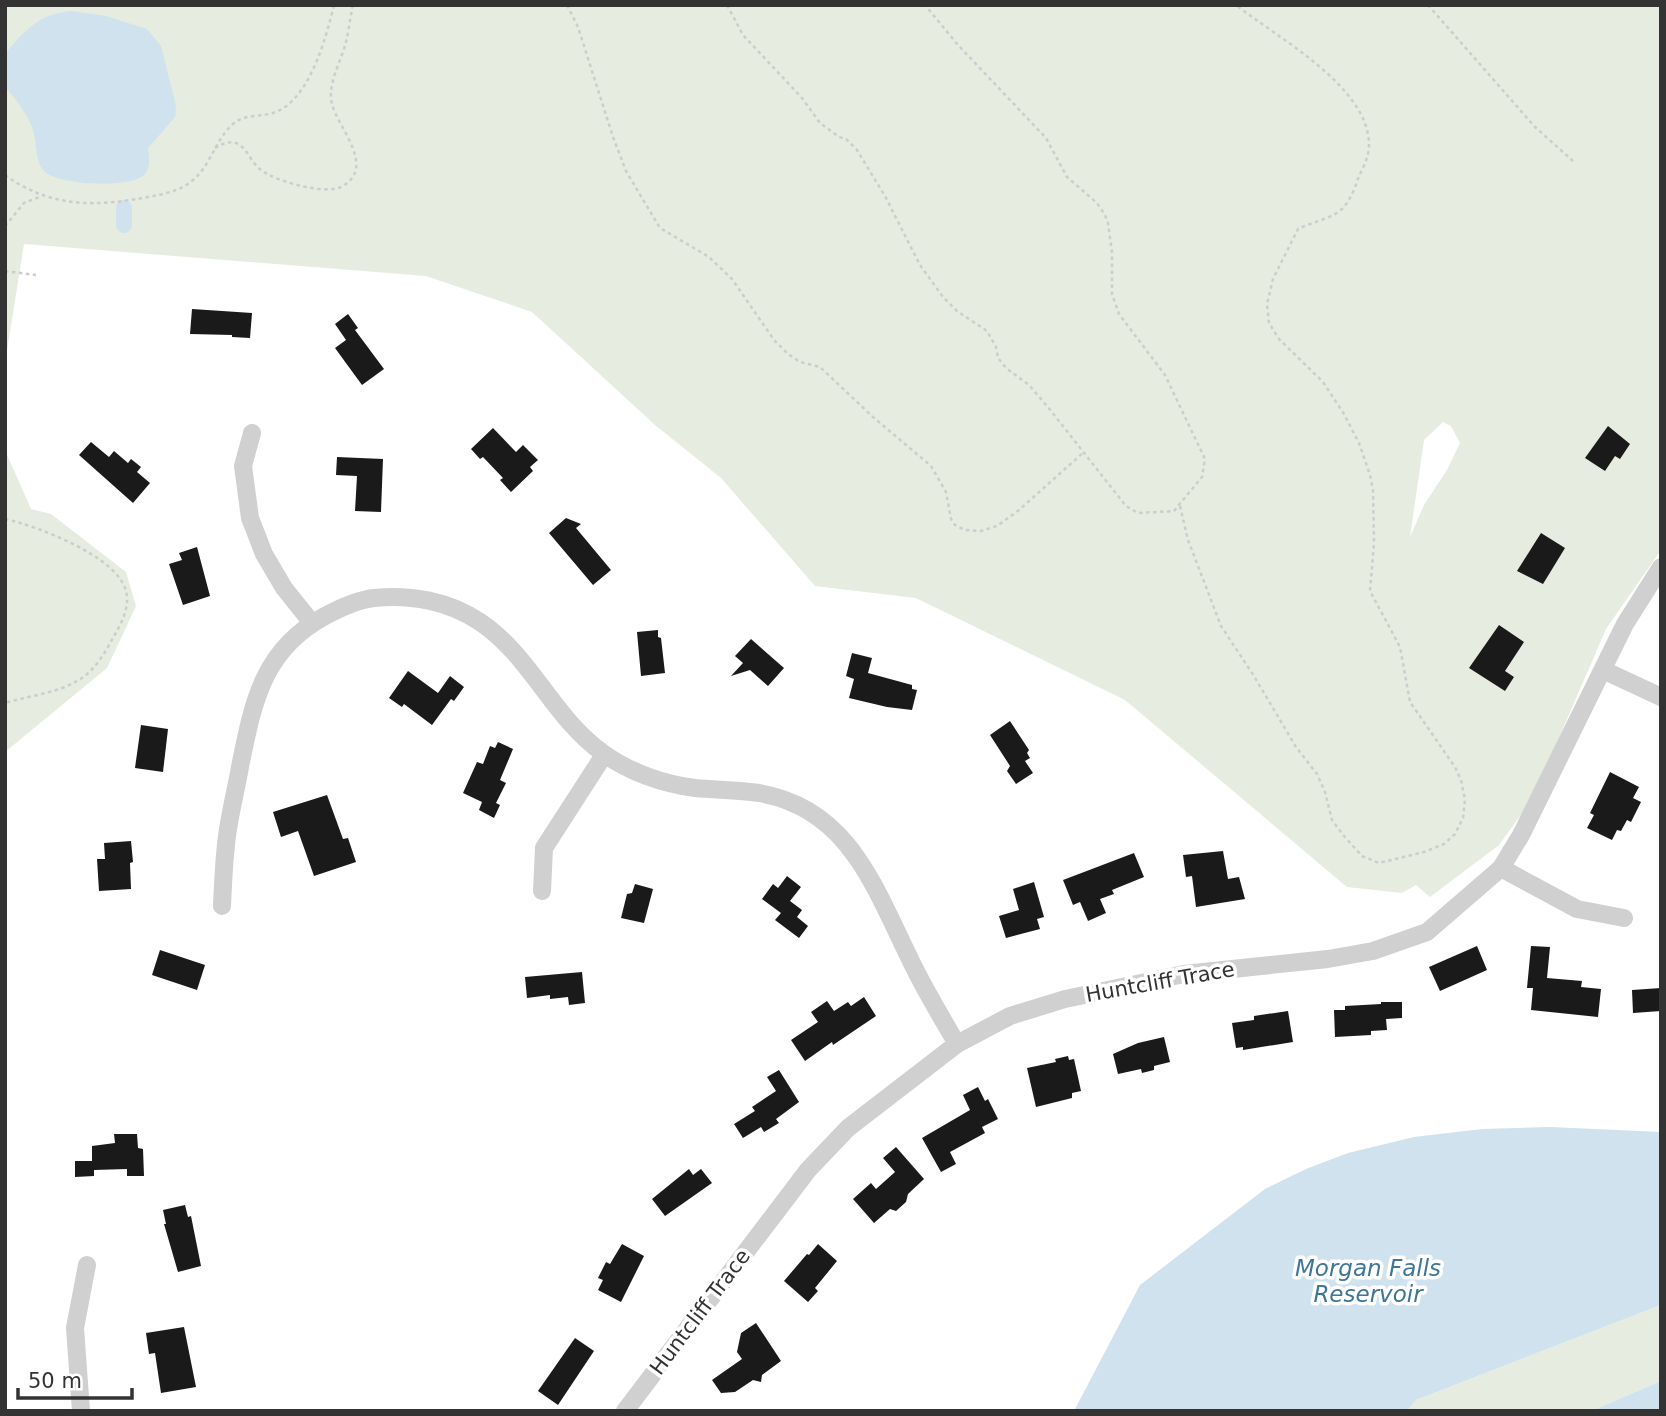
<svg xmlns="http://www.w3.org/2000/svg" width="1666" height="1416" viewBox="0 0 1666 1416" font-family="'DejaVu Sans',sans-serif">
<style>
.green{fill:#e6ecdf;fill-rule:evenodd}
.water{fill:#cfe2ee}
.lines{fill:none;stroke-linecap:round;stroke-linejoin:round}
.canal{stroke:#cfe2ee;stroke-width:16}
.building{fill:#1a1a1a}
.path{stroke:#cdcdcd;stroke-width:2.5;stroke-dasharray:3.5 3.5;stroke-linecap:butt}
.minor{stroke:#d0d0d0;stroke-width:18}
.labels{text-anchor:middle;stroke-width:7;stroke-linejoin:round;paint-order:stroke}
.street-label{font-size:21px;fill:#333;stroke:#fff}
.water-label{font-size:23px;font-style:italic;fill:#3f7597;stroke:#fff}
</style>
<rect width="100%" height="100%" fill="#fff"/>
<g class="green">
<path d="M5 5H1661V550L1606 629 1533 798 1499 845 1430 897 1416 885 1402 893 1347 887 1125 700 916 598 815 586 721 478 655 425 532 312 426 276 24 244 5 363ZM1443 422 1451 426 1460 443 1447 470 1424 505 1410 537 1424 440Z"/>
<polygon points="5,450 31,509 51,514 126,572 136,606 107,668 5,752"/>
<polygon points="1661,1305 1661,1381 1591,1411 1407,1411 1416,1400"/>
</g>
<g class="water">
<path d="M71 11 106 16 147 29 161 46 176 106 175 117 148 148C149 157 151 166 145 174 133 189 54 186 42 169 35 159 37 140 32 127 26 112 16 99 5 87V54C25 30 39 14 71 11Z"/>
<polygon points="1550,1127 1661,1132 1661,1305 1416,1400 1407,1411 1074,1411 1140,1285 1265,1189 1306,1169 1348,1153 1414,1137 1482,1129"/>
<polygon points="1661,1381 1661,1411 1591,1411"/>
</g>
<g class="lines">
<polyline class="canal" points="124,208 124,225"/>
</g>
<g class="building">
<polygon points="192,309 252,313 250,338 232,337 232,335 190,334"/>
<polygon points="348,314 358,328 355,330 384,369 362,385 335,348 346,340 335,324"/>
<polygon points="1608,426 1630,444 1620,459 1615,456 1605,471 1585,458"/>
<polygon points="493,428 516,452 523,445 538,460 530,467 533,471 511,492 500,480 503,478 483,457 480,459 471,449"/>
<polygon points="91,442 109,457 114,451 128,463 131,459 141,467 137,472 150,483 133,503 79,455"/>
<polygon points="337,457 383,459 381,512 355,511 357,476 336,475"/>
<polygon points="566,518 581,524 576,528 611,570 593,585 549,533"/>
<polygon points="1541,533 1565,548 1543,584 1517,571"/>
<polygon points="197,547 210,596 183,605 169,564 182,560 179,553"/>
<polygon points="1499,625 1524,642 1505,671 1514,677 1505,691 1469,668"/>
<polygon points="658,630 658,637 661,638 665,673 641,676 637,632"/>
<polygon points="751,639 784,668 768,686 750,670 731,676 743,663 735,656"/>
<polygon points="852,653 872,658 868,673 912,685 912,689 917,690 912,710 887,707 849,698 854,679 846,676"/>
<polygon points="408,671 438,693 450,676 464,687 454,701 451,699 432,725 404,704 402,707 389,698"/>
<polygon points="1010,721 1029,750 1027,753 1030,758 1025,761 1033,773 1016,784 1007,771 1010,766 990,735"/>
<polygon points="141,725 168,729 163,772 135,768"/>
<polygon points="498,742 513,749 500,780 506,783 496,803 500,805 494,818 479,810 482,802 463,793 477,762 483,764 490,746 495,748"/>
<polygon points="1610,772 1639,787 1633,798 1641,802 1631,822 1627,820 1621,831 1617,830 1612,840 1587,828 1594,815 1590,813"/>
<polygon points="327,795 343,839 348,838 356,862 314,876 298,831 281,837 273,812"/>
<polygon points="131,841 133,862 130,863 131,889 99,891 97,859 105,859 104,843"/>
<polygon points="1223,851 1228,879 1239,877 1245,899 1196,907 1192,876 1186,877 1183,855"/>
<polygon points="1134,853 1144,877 1112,890 1114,894 1100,899 1106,913 1088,921 1080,902 1073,905 1063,880"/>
<polygon points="787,876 801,887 790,901 802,910 797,917 808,926 799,938 775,920 781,913 762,899 773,884 778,888"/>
<polygon points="1034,882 1044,917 1037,919 1040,929 1006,938 999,916 1019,910 1013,889"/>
<polygon points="635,884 653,889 644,923 621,918 627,894 632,893"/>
<polygon points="1477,946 1487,970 1440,991 1429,967"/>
<polygon points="1531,946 1550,947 1547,978 1582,981 1581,987 1601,989 1598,1017 1531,1010 1533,988 1527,988"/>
<polygon points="160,950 205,965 197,990 152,975"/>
<polygon points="582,972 585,1003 569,1005 568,997 550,999 550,995 527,998 525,977"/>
<polygon points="1661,988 1661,1011 1633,1013 1632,990"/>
<polygon points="864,997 876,1016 833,1045 832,1042 805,1061 791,1040 818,1022 811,1012 827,1001 834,1011 848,1002 851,1006"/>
<polygon points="1381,1002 1402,1002 1402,1018 1386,1019 1387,1030 1371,1031 1371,1035 1335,1037 1334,1010 1345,1010 1345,1006 1381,1004"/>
<polygon points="1288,1011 1293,1042 1243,1050 1243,1047 1236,1048 1232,1023 1254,1020 1254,1016"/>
<polygon points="1164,1037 1170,1062 1154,1066 1154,1070 1142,1073 1141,1069 1118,1074 1113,1054 1138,1043"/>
<polygon points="1068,1056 1069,1060 1074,1059 1081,1091 1072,1093 1072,1098 1036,1107 1027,1068 1056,1062 1055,1059"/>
<polygon points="779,1070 799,1102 776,1119 779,1123 764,1132 761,1127 743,1138 734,1124 755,1111 752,1107 776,1091 767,1077"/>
<polygon points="978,1087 985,1101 988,1099 998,1119 982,1127 985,1133 950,1152 956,1164 941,1172 922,1138 970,1110 963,1095"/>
<polygon points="114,1134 137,1134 138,1148 143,1149 144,1176 127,1176 127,1169 94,1170 94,1176 75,1177 75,1161 92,1161 92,1146 115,1143"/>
<polygon points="896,1147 924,1179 908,1194 906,1202 896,1211 890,1209 874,1223 853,1199 871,1183 876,1189 895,1172 883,1158"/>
<polygon points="689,1169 693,1175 701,1169 712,1183 665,1216 652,1199"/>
<polygon points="185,1205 188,1217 191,1216 201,1266 178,1272 164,1224 166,1224 163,1210"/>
<polygon points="622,1244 644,1256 621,1302 598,1290 603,1280 598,1278 606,1262 610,1264"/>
<polygon points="818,1244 837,1261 815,1288 818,1291 808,1302 784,1281 807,1254 809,1255"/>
<polygon points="756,1323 781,1361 762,1375 761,1382 753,1380 735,1392 721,1393 712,1380 742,1359 737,1352 741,1333"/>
<polygon points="184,1327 196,1387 161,1393 155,1353 149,1354 146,1333"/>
<polygon points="575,1338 594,1351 558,1405 538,1391"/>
</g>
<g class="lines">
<g class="path">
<polyline points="567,5 578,27 613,137 626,171 660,228 709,257 732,279 774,340 788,354 800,362 820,367 873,417 931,466 946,492 951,519 955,525 965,530 981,531 997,526 1019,510 1084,452"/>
<polyline points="727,5 743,35 802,98 820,123 839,137 846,139 857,150 885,196 920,265 943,297 957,311 987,331 996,347 998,358 1006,368 1029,385 1047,406 1126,506 1138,513 1174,511 1202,477 1205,459 1165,375 1119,314 1112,294 1112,252 1108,223 1105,215 1097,203 1067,177 1046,138 958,45 925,5"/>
<polyline points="1428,5 1535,127 1573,161"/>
<path d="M215 148C222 144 228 141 236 143 247 147 251 163 261 170 275 181 326 196 343 186 376 166 338 128 332 104 327 84 341 62 346 42 349 30 350 17 353 5"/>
<path d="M5 175C51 208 95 207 148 197 163 194 181 191 193 180 211 165 215 140 233 124 244 114 260 117 273 113 309 102 326 38 334 5"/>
<polyline points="5,226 24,203 42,196"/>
<polyline points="5,271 36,275"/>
<path d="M1180 506 1188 540 1221 626 1254 676 1296 747 1317 774 1325 792 1332 820 1344 836 1362 856 1379 863 1424 852 1444 844 1455 834 1463 818 1465 800 1461 780 1455 767 1410 702 1400 647 1370 591 1374 543 1373 490 1370 475 1359 443 1344 414 1323 382 1279 339 1269 323 1267 304 1273 279 1298 229C1312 222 1331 219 1342 209 1351 200 1355 187 1359 176 1364 166 1369 156 1369 145 1369 86 1276 37 1236 5"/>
<path d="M5 519C37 526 117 556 126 591 130 606 122 623 114 636 105 653 94 672 77 681 57 693 28 696 5 703"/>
</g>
<g class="minor">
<polyline points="252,433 243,466 250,518 264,554 284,588 312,623"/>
<polyline points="1603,670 1661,697"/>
<polyline points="1501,868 1577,909 1624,918"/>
<polyline points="542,891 544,848 604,755"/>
<path d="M222 906C223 882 224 859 227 836 230 813 236 790 240 767 253 703 262 650 325 616 340 608 357 600 374 598 410 594 449 601 480 622 531 656 553 718 603 753 629 772 663 784 695 788 716 790 738 790 759 793 848 808 874 886 909 957 923 987 940 1015 957 1044"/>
<polyline points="81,1411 75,1328 87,1265"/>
<polyline points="625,1411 808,1170 848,1128 957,1044 1010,1016 1065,999 1184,974 1328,959 1373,951 1427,932 1501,868 1521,835 1625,624 1661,567"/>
</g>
</g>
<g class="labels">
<g class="street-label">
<text transform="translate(1160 982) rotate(-10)" y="7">Huntcliff Trace</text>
<text transform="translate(700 1312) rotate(-53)" y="7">Huntcliff Trace</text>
</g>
<g class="water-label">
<text x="1368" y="1276">Morgan Falls<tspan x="1368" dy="26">Reservoir</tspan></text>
</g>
</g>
<rect width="1666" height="1416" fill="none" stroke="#333333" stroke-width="14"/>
<path d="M18 1388v10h114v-10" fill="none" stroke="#333333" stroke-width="3.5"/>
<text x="28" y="1388" font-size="21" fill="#333333" stroke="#ffffff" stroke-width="5" paint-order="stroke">50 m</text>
</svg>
